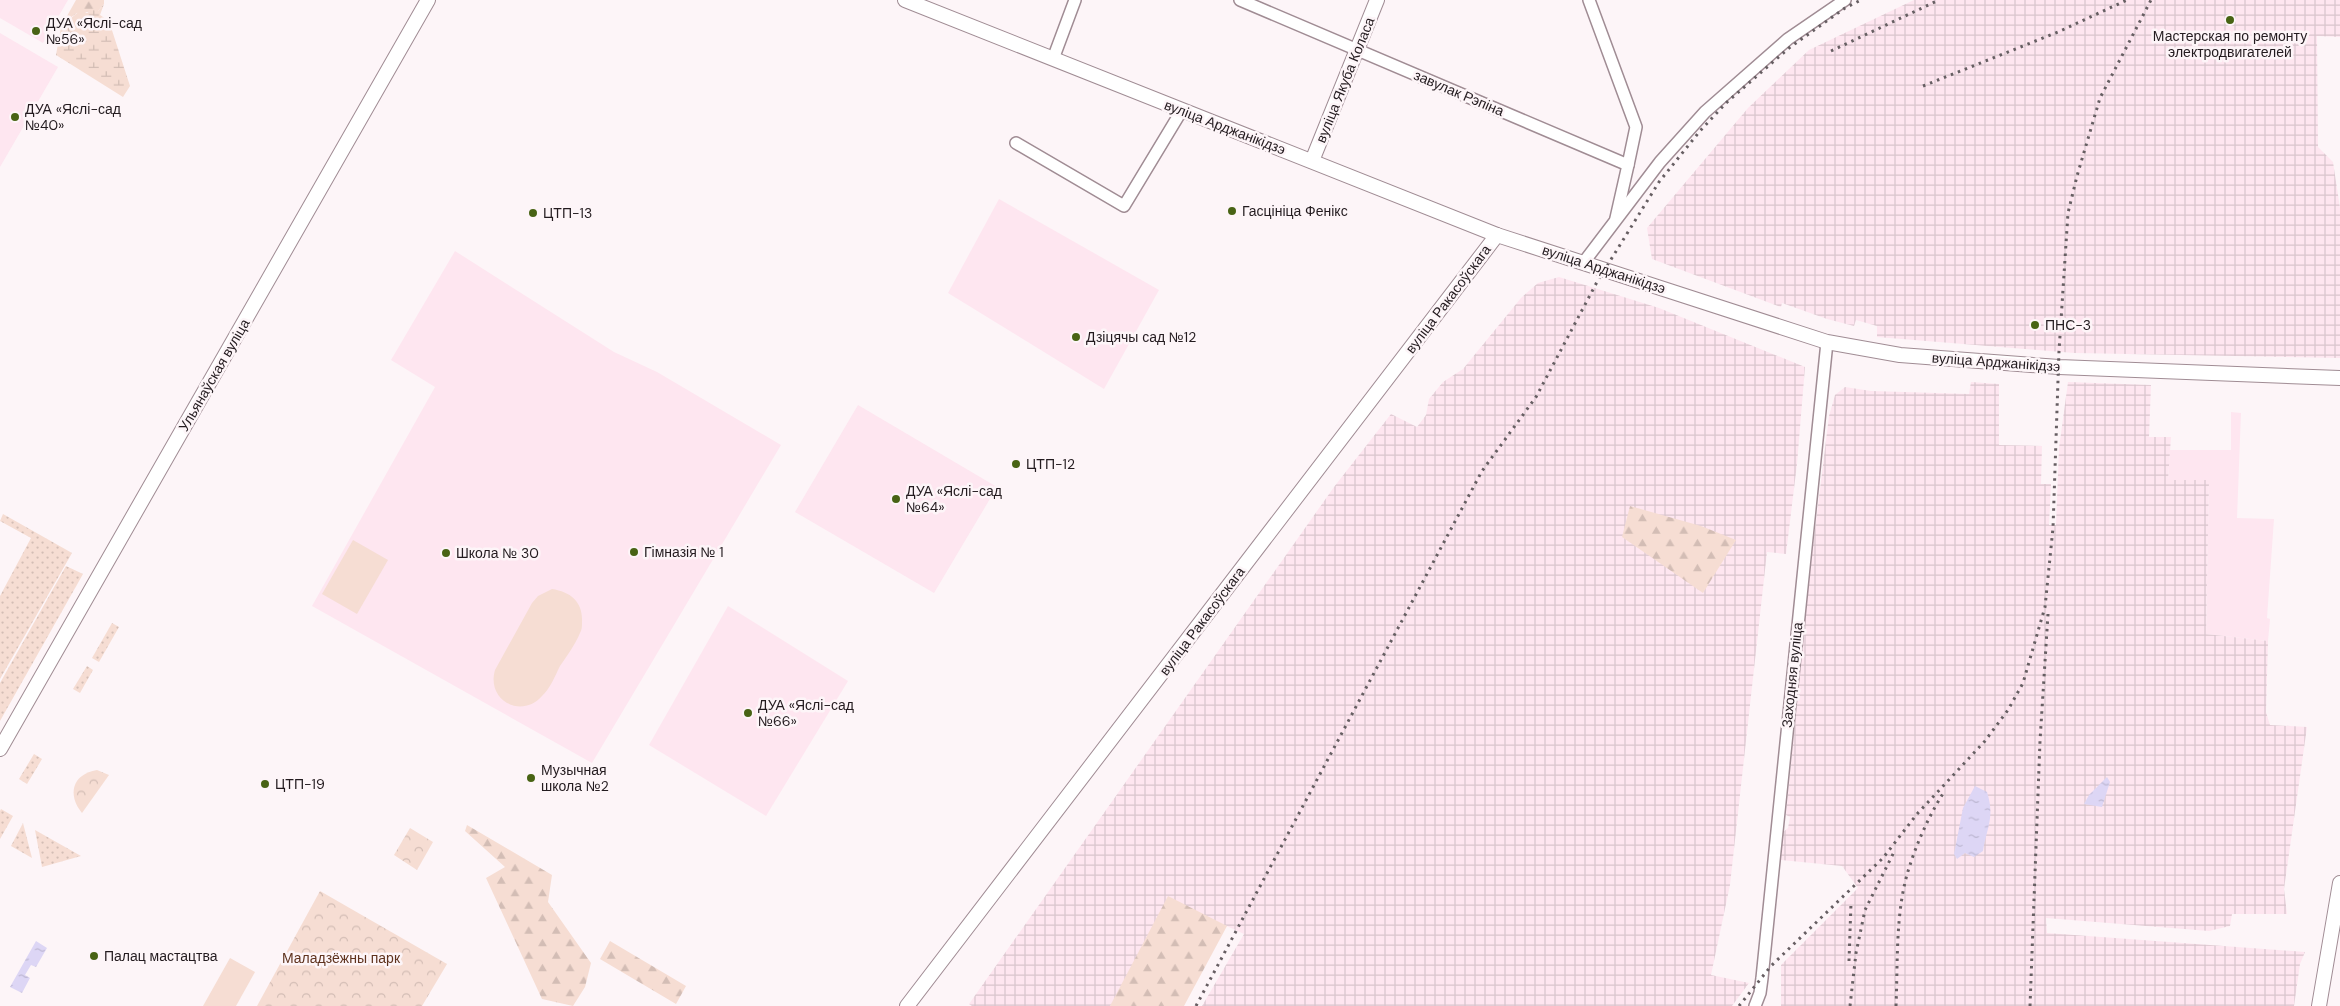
<svg xmlns="http://www.w3.org/2000/svg" width="2340" height="1006" viewBox="0 0 2340 1006" font-family="'DM Sans',sans-serif">
<style>
.built{fill:#fee6f0}
.industrial{fill:url(#industrial-grid)}
.grass{fill:url(#grass-dots)}
.forest{fill:url(#forest-firs)}
.wetland{fill:url(#wetland-marsh)}
.park{fill:url(#park-crowns)}
.pitch{fill:#f6ddd3}
.water{fill:url(#water-ripples)}
.lines{fill:none;stroke-linecap:round;stroke-linejoin:round}
.minor-casing{stroke:#a08c94;stroke-width:14}
.major-casing{stroke:#a08c94;stroke-width:16}
.minor{stroke:#fff;stroke-width:11}
.major{stroke:#fff;stroke-width:14}
.rail{stroke:#665e62;stroke-width:3;stroke-dasharray:2.5 5;stroke-linecap:butt}
.poi-dot{fill:#486314;stroke:#fdf5f8;stroke-width:2}
.labels{text-anchor:middle;stroke-width:5;stroke-linejoin:round;paint-order:stroke}
.poi-label{font-size:14px;fill:#231b1f;stroke:#fdf5f8;text-anchor:start}
.street-label{font-size:14px;fill:#231b1f;stroke:#fdf5f8}
.park-label{font-size:14px;fill:#5f331e;stroke:#fdf5f8}
</style>
<defs>
<pattern id="industrial-grid" width="8" height="8" patternUnits="userSpaceOnUse" patternTransform="scale(1.25)"><rect width="8" height="8" fill="#fee6f0"/><path d="M0 4h8M4 0v8" fill="none" stroke="#d9c5cd"/></pattern>
<pattern id="grass-dots" width="8" height="8" patternUnits="userSpaceOnUse" patternTransform="scale(1.25)"><rect width="8" height="8" fill="#f6ddd3"/><path d="M2 2h.1M6 6h.1" fill="none" stroke="#d3bdb5" stroke-width="1.8" stroke-linecap="round"/></pattern>
<pattern id="forest-firs" width="22" height="20" patternUnits="userSpaceOnUse" patternTransform="scale(1.25)"><rect width="22" height="20" fill="#f6ddd3"/><path d="M5 1l3.5 6h-7zM16 11l3.5 6h-7z" fill="#d3bdb5"/></pattern>
<pattern id="wetland-marsh" width="20" height="14" patternUnits="userSpaceOnUse" patternTransform="scale(1.25)"><rect width="20" height="14" fill="#f6ddd3"/><path d="M1 5h8M5 5V1M11 12h8M15 12V8" fill="none" stroke="#d3bdb5"/></pattern>
<pattern id="park-crowns" width="20" height="18" patternUnits="userSpaceOnUse" patternTransform="scale(1.25)"><rect width="20" height="18" fill="#f6ddd3"/><path d="M2 6a3 3 0 1 1 6 0M12 15a3 3 0 1 1 6 0" fill="none" stroke="#d3bdb5"/></pattern>
<pattern id="water-ripples" width="26" height="14" patternUnits="userSpaceOnUse" patternTransform="scale(1.25)"><rect width="26" height="14" fill="#ddd6f5"/><path d="M2 4q2-2 4 0t4 0M15 11q2-2 4 0t4 0" fill="none" stroke="#bdb7d2"/></pattern>
</defs>
<rect width="100%" height="100%" fill="#fdf5f8"/>
<g class="built">
<polygon points="0,0 68,0 43,43 0,18"/>
<polygon points="0,33 58,67 0,167"/>
<polygon points="999,199 1159,290 1104,389 948,293"/>
<polygon points="455,251 614,352 657,372 781,445 592,763 312,606 435,387 391,360"/>
<polygon points="858,405 997,487 934,593 795,512"/>
<polygon points="2231,412 2241,413 2237,518 2274,519 2267,618 2270,619 2268,641 2206,634 2209,480 2168,480 2170,450 2231,450"/>
<polygon points="728,606 848,681 766,816 649,745"/>
</g>
<g class="industrial">
<polygon points="1914,0 2340,0 2340,37 2317,36 2318,147 2333,162 2340,208 2340,358 2074,353 1877,337 1877,326 1856,320 1854,326 1827,319 1782,303 1781,307 1652,259 1647,228 1748,108 1809,50"/>
<polygon points="1559,277 1659,308 1805,367 1797,464 1786,554 1767,552 1730,885 1711,975 1749,983 1732,1006 1202,1006 1244,934 1205,916 1110,1006 972,1006 969,1004 1334,487 1391,414 1417,427 1426,415 1429,399 1443,382 1463,369 1521,298 1538,283"/>
<polygon points="1971,382 1999,384 1999,445 2042,446 2041,484 2051,484 2049,525 2056,525 2059,448 2068,382 2151,385 2149,437 2171,437 2168,480 2209,480 2206,634 2268,641 2266,712 2270,725 2307,727 2284,889 2287,914 2232,914 2230,926 2209,931 2046,918 2047,933 2305,952 2300,964 2294,1006 1781,1006 1781,965 1858,888 1842,866 1781,860 1782,833 1788,828 1790,817 1786,815 1810,570 1829,416 1835,395 1845,387 1871,391 1969,394"/>
</g>
<g class="grass">
<polygon points="3,514 72,553 0,679 0,596 31,538 0,521"/>
<polygon points="66,566 83,574 0,721 0,683"/>
<polygon points="112,623 119,627 99,662 92,658"/>
<polygon points="87,666 93,670 80,693 73,689"/>
<polygon points="34,754 42,759 27,784 19,779"/>
<polygon points="1,809 13,816 0,839 0,811"/>
<polygon points="23,823 32,858 11,846"/>
<polygon points="35,830 81,856 42,867"/>
</g>
<g class="forest">
<polygon points="76,0 104,0 104,4 98,11 77,13 70,18 67,16"/>
<polygon points="1630,506 1701,526 1736,540 1703,593 1622,537"/>
<polygon points="467,825 552,875 548,902 591,963 585,987 573,1006 542,999 486,878 505,867 465,831"/>
<polygon points="1168,896 1227,926 1184,1006 1110,1006"/>
<polygon points="610,941 686,986 676,1004 600,959"/>
</g>
<polygon class="wetland" points="104,4 100,15 109,21 130,86 123,97 56,55 61,27 67,16 71,18 81,10 87,13 92,10 98,11"/>
<g class="park">
<path d="M97 770 109 775 82 813C67 795 72 774 97 770Z"/>
<polygon points="410,828 433,842 417,870 394,855"/>
<polygon points="320,891 447,964 422,1006 257,1006"/>
</g>
<g class="pitch">
<polygon points="353,540 388,560 357,614 322,594"/>
<path d="M552 589C571 592 583 602 582 622 582 626 582 630 580 633 575 645 567 656 560 666 555 676 550 689 542 696 522 719 486 701 495 670L532 603 538 596Z"/>
<polygon points="230,958 255,972 236,1006 203,1006"/>
</g>
<g class="water">
<polygon points="2107,777 2110,782 2102,807 2084,804 2089,795"/>
<path d="M1975 786 1987 792C1995 817 1987 827 1983 851L1974 857 1965 853 1957 859 1954 854 1963 808Z"/>
<polygon points="36,941 47,948 36,967 31,965 25,975 30,978 22,993 10,987"/>
</g>
<g class="lines">
<g class="minor-casing">
<g id="minor">
<polyline points="1240,0 1628,165 1616,218"/>
<polyline points="1589,0 1636,127 1628,165"/>
<polyline points="1053,59 1075,0"/>
<polyline points="1016,143 1124,206 1182,110"/>
<polyline points="1584,262 1660,162 1705,112 1788,39 1845,0"/>
<polyline points="1755,1006 1760,993 1762,978 1827,342"/>
</g>
</g>
<g class="major-casing">
<g id="major">
<polyline points="905,0 1497,235 1827,342 1900,355 2059,367 2340,378"/>
<polyline points="1312,161 1377,0"/>
<polyline points="0,749 428,0"/>
<polyline points="907,1006 1497,235"/>
<polyline points="2319,1006 2340,883"/>
</g>
</g>
<use href="#minor" class="minor"/>
<use href="#major" class="major"/>
<g class="rail">
<polyline points="1831,51 1939,0"/>
<polyline points="1923,86 2058,32 2127,0"/>
<polyline points="1849,961 1851,903"/>
<polyline points="1196,1006 1482,471 1536,397 1597,282 1659,182 1700,131 1726,103 1789,48 1845,8 1861,0"/>
<polyline points="1739,1006 1771,966 1883,858 1917,814 1985,741 2008,710 2023,683 2045,607 2053,528 2059,351 2068,213 2077,176 2100,98 2151,0"/>
<polyline points="1850,1006 1856,953 1865,910 1894,852"/>
<path d="M1896 1006C1898 960 1895 909 1910 865 1918 840 1930 814 1944 792"/>
<polyline points="2030,1006 2040,741 2048,614"/>
</g>
</g>
<g class="poi-dot">
<circle cx="2230" cy="20" r="5"/>
<circle cx="36" cy="31" r="5"/>
<circle cx="15" cy="117" r="5"/>
<circle cx="1232" cy="211" r="5"/>
<circle cx="533" cy="213" r="5"/>
<circle cx="2035" cy="325" r="5"/>
<circle cx="1076" cy="337" r="5"/>
<circle cx="1016" cy="464" r="5"/>
<circle cx="896" cy="499" r="5"/>
<circle cx="634" cy="552" r="5"/>
<circle cx="446" cy="553" r="5"/>
<circle cx="748" cy="713" r="5"/>
<circle cx="531" cy="778" r="5"/>
<circle cx="265" cy="784" r="5"/>
<circle cx="94" cy="956" r="5"/>
</g>
<g class="labels">
<g class="poi-label">
<text x="46" y="28">ДУА «Яслі-сад<tspan x="46" dy="16">№56»</tspan></text>
<text x="2230" y="41" text-anchor="middle">Мастерская по ремонту<tspan x="2230" dy="16">электродвигателей</tspan></text>
<text x="25" y="114">ДУА «Яслі-сад<tspan x="25" dy="16">№40»</tspan></text>
<text x="1242" y="216">Гасцініца Фенікс</text>
<text x="543" y="218">ЦТП-13</text>
<text x="2045" y="330">ПНС-3</text>
<text x="1086" y="342">Дзіцячы сад №12</text>
<text x="1026" y="469">ЦТП-12</text>
<text x="906" y="496">ДУА «Яслі-сад<tspan x="906" dy="16">№64»</tspan></text>
<text x="644" y="557">Гімназія № 1</text>
<text x="456" y="558">Школа № 30</text>
<text x="758" y="710">ДУА «Яслі-сад<tspan x="758" dy="16">№66»</tspan></text>
<text x="541" y="775">Музычная<tspan x="541" dy="16">школа №2</tspan></text>
<text x="275" y="789">ЦТП-19</text>
<text x="104" y="961">Палац мастацтва</text>
</g>
<g class="street-label">
<text transform="translate(1345 80) rotate(-68)" y="5">вуліца Якуба Коласа</text>
<text transform="translate(1459 93) rotate(23)" y="5">завулак Рэпіна</text>
<text transform="translate(1225 127) rotate(21)" y="5">вуліца Арджанікідзэ</text>
<text transform="translate(1604 269) rotate(18)" y="5">вуліца Арджанікідзэ</text>
<text transform="translate(1448 299) rotate(-53)" y="5">вуліца Ракасоўскага</text>
<text transform="translate(1996 362) rotate(4)" y="5">вуліца Арджанікідзэ</text>
<text transform="translate(214 375) rotate(-60)" y="5">Ульянаўская вуліца</text>
<text transform="translate(1202 621) rotate(-53)" y="5">вуліца Ракасоўскага</text>
<text transform="translate(1792 675) rotate(-84)" y="5">Заходняя вуліца</text>
</g>
<g class="park-label">
<text x="341" y="963">Маладзёжны парк</text>
</g>
</g>
</svg>
